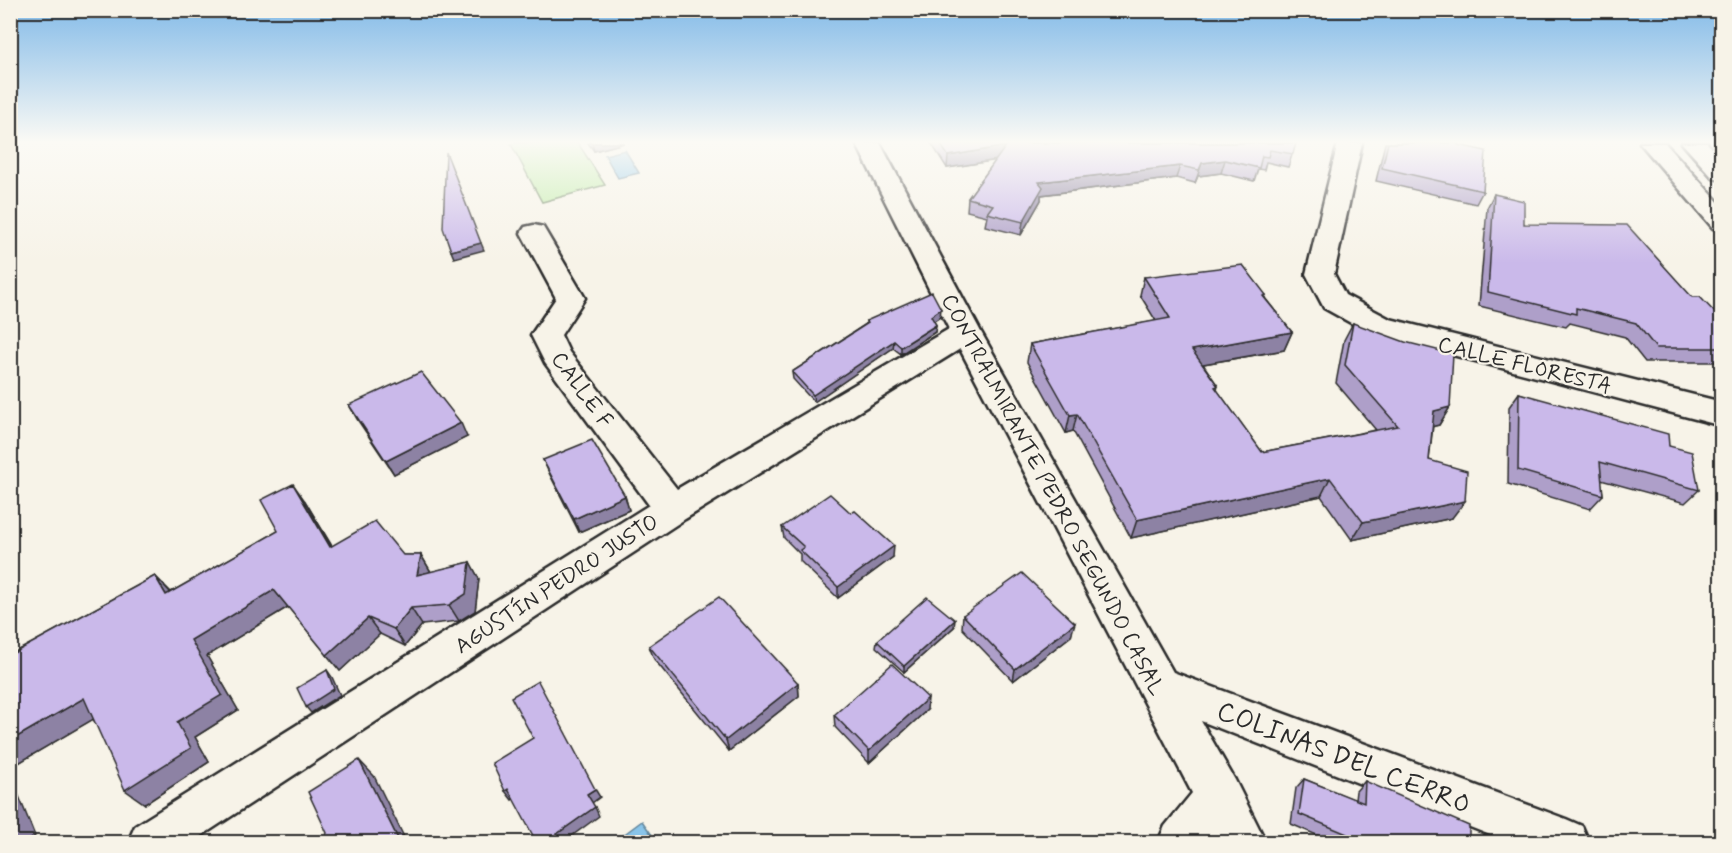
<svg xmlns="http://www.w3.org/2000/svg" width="1732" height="853" viewBox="0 0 1732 853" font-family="Mynerve,sans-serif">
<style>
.green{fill:#c1eca9;stroke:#768c6a;stroke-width:1.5}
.water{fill:#89c4e9;stroke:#63879d;stroke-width:1.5}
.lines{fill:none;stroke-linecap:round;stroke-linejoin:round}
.minor-casing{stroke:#2b2b2b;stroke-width:5}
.trunk-casing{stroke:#2b2b2b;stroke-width:5}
.minor{fill:#f7f3e8;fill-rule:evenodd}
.trunk{fill:#f7f3e8;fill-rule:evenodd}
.wall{fill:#ae9fc9;stroke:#2b2b2b;stroke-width:1.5}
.shaded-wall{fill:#8d82a4;stroke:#2b2b2b;stroke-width:1.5}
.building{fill:#cab9ea;stroke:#2b2b2b;stroke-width:1.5}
.labels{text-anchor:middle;stroke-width:4.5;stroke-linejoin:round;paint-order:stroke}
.street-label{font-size:22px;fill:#2b2b2b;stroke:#f7f3e8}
.near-street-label{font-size:27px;fill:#2b2b2b;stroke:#f7f3e8}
</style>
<rect width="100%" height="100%" fill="#f7f3e8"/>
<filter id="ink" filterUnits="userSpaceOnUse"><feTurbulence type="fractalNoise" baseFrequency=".0167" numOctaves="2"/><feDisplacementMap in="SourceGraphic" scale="12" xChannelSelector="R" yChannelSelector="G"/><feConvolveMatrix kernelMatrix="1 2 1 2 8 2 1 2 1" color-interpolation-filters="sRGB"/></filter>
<g filter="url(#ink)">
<polygon class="green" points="516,143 578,143 605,185 542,202 511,144"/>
<g class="water">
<polygon points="625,150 639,173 618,178 605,155"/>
<polygon points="642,821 657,842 614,842"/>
</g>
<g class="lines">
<g class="minor-casing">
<g id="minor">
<polygon points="856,143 880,143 981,332 1173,672 1566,819 1582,826 1589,842 1508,842 1201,721 1235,780 1266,842 1218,842 1215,837 1210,842 1158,842 1165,826 1192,793 960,349 685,519 192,842 128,842 135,826 649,505 545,363 531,335 556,298 521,233 525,227 534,225 543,227 585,298 561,335 569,352 677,489 949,329"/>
<polygon points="1338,143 1362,143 1334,274 1345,295 1390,319 1722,402 1722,426 1369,333 1324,308 1306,274"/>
</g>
</g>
<g class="trunk-casing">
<g id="trunk">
<polygon points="1640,143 1665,143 1722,206 1722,230 1713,228"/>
<polygon points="1682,143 1707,143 1722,158 1722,180 1713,178"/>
</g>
</g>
<use href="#minor" class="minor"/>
<use href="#trunk" class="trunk"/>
</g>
<g class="wall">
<polygon points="588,143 624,143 594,151"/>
<polygon points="931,143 1296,143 1288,167 1266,162 1264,170 1258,169 1254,181 1221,173 1198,176 1195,183 1176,178 1041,195 1041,200 1021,235 985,226 987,216 967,211 968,198 996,160 947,168"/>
<polygon points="1385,143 1458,143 1458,145 1483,191 1476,204 1376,181"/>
<polygon points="1494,194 1524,224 1692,297 1722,320 1722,362 1645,362 1625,337 1570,323 1566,327 1479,306 1487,208"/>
<polygon points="1144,277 1266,295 1265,298 1292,332 1284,350 1203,364 1218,386 1217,390 1262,452 1376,430 1336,383 1344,340 1353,323 1450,407 1439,425 1433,426 1429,460 1452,518 1352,540 1321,496 1131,538 1073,431 1066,433 1027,362 1030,344 1156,321 1140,295"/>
<polygon points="940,317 934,321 936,325 935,332 901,354 893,348 814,402 793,379 792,372 866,324 866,321"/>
<polygon points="1519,393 1669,446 1699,490 1685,503 1601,480 1603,495 1590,509 1508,484 1509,407"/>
<polygon points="349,405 467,437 394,474 357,419"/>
<polygon points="543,460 625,496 629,510 579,532 549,473"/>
<polygon points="305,501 332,546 403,555 421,555 431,572 470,562 479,579 475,611 459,621 422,625 405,646 380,634 340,671 288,607 207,656 238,710 195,737 209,762 145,804 93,719 10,768 10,655 155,576 171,592 278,531"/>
<polygon points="782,527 893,557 838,598 800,561 800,554 784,538"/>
<polygon points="963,615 1071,636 1013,681 962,628"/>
<polygon points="954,627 904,672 876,647 877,641"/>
<polygon points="649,646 798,683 799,696 729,751 654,659"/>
<polygon points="927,710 869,763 835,727 834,715"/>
<polygon points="1304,779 1355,800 1356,791 1365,781 1469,843 1335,843 1291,824 1296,788"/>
</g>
<g class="shaded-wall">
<polygon points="592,143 624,143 594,151"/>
<polygon points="1006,146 1004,159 947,168 948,156"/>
<polygon points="1225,160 1221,173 1198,176 1195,183 1202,163"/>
<polygon points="1180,166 1176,178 1041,195 1041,200 1021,235 1023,222 1039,182"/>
<polygon points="481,243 484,250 454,258 451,251"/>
<polygon points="941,309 940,317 931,323 931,316"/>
<polygon points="936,325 935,332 901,354 901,347"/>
<polygon points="1292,332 1284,350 1186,367 1192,350"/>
<polygon points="894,341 893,348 814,402 813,395"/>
<polygon points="1450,407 1439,425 1423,429 1434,411"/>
<polygon points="1077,414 1073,431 1066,433 1070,415"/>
<polygon points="461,423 467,437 394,474 386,461"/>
<polygon points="1330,478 1321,496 1131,538 1137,520"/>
<polygon points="293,484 305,501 342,564 330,547"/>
<polygon points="625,496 629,510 579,532 574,519"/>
<polygon points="1465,501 1452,518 1352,540 1363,522"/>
<polygon points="894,546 893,557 838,598 838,587"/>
<polygon points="421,555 431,572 417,575"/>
<polygon points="470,562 479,579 475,611 459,621 449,605"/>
<polygon points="155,576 171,593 166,595"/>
<polygon points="274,590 288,607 207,656 238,710 195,737 209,762 145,804 125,790 177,722 191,640"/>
<polygon points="411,608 422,625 405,646 394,629"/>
<polygon points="368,618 380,634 340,671 327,655"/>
<polygon points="955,620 954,627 904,672 904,666"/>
<polygon points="1075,623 1071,636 1013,681 1015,669"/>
<polygon points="327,670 332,677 340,695 311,713 306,707"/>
<polygon points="798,683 799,696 729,751 726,740"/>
<polygon points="84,698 104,713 10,768 10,741"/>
<polygon points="928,698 927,710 869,763 869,751"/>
<polygon points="359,760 374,776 407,843 400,843"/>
<polygon points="10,774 35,836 25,843 10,843"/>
<polygon points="508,789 514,798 512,800 505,791"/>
<polygon points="595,789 600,797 592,803 587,794"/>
<polygon points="595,807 599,816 562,843 544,843"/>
</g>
<g class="building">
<polygon points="940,143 1296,143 1293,154 1270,150 1268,157 1262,156 1259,168 1225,160 1202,163 1199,170 1180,166 1039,182 1043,187 1023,222 987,213 993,205 968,198 1006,146 948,156"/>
<polygon points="1388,143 1458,143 1458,145 1486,151 1483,191 1382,168"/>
<polygon points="446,152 481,243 451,251 443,228"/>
<polygon points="1494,194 1524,201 1524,224 1627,225 1692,297 1700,297 1722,320 1722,348 1656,348 1636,323 1576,308 1576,314 1488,292"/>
<polygon points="1243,265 1266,295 1263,296 1292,332 1192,350 1218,386 1215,387 1262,452 1398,426 1345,365 1353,323 1405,342 1453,354 1450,407 1434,411 1429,460 1467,471 1465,501 1363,522 1330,478 1137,520 1077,414 1070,415 1030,344 1170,318 1144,277"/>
<polygon points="932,292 941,309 931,316 936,325 901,347 894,341 813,395 792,372 868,323 866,321"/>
<polygon points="421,372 461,423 386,461 349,405"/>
<polygon points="1519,393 1668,434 1669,446 1692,452 1699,490 1600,462 1603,495 1518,470"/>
<polygon points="592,440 625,496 574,519 543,460"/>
<polygon points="293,484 330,547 375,521 403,555 421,555 417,575 470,562 466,594 449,605 411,608 394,629 368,618 327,655 274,590 191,640 222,695 177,722 191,748 125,790 84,698 10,741 10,655 155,576 166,595 278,531 261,500"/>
<polygon points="830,494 851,513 855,511 894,546 838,587 800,550 804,547 782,527"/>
<polygon points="1022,573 1075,623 1015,669 963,615"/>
<polygon points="719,597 798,683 726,740 649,646"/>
<polygon points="927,597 955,620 904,666 877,641"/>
<polygon points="892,664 928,698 869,751 834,715"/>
<polygon points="327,670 334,689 306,707 297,688"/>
<polygon points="538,681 595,789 587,794 595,807 544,843 537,843 508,789 505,791 492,763 533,738 511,697"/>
<polygon points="359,760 400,843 322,843 327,833 308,792"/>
<polygon points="1304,779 1364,803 1365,781 1469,826 1469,843 1345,843 1347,834 1299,814"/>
<polygon points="10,810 17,825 10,829"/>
</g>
</g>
<linearGradient id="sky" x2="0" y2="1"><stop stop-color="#82bae8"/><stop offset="0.54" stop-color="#fbfaf5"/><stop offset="1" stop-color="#fbfaf5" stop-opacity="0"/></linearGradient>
<rect width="1732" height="263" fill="url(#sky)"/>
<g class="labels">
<g class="street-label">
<text transform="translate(1525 364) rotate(14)" y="8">CALLE FLORESTA</text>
<text transform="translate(583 389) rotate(54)" y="8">CALLE F</text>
<text transform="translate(1054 494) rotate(62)" y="8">CONTRALMIRANTE PEDRO SEGUNDO CASAL</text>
<text transform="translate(556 583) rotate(-33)" y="8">AGUSTÍN PEDRO JUSTO</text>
</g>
<g class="near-street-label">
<text transform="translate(1344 757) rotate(21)" y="9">COLINAS DEL CERRO</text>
</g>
</g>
<rect width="1732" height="853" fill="none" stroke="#f7f3e8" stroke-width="36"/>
<rect x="18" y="18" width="1696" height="817" fill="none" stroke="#2b2b2b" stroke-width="2" filter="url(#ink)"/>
</svg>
